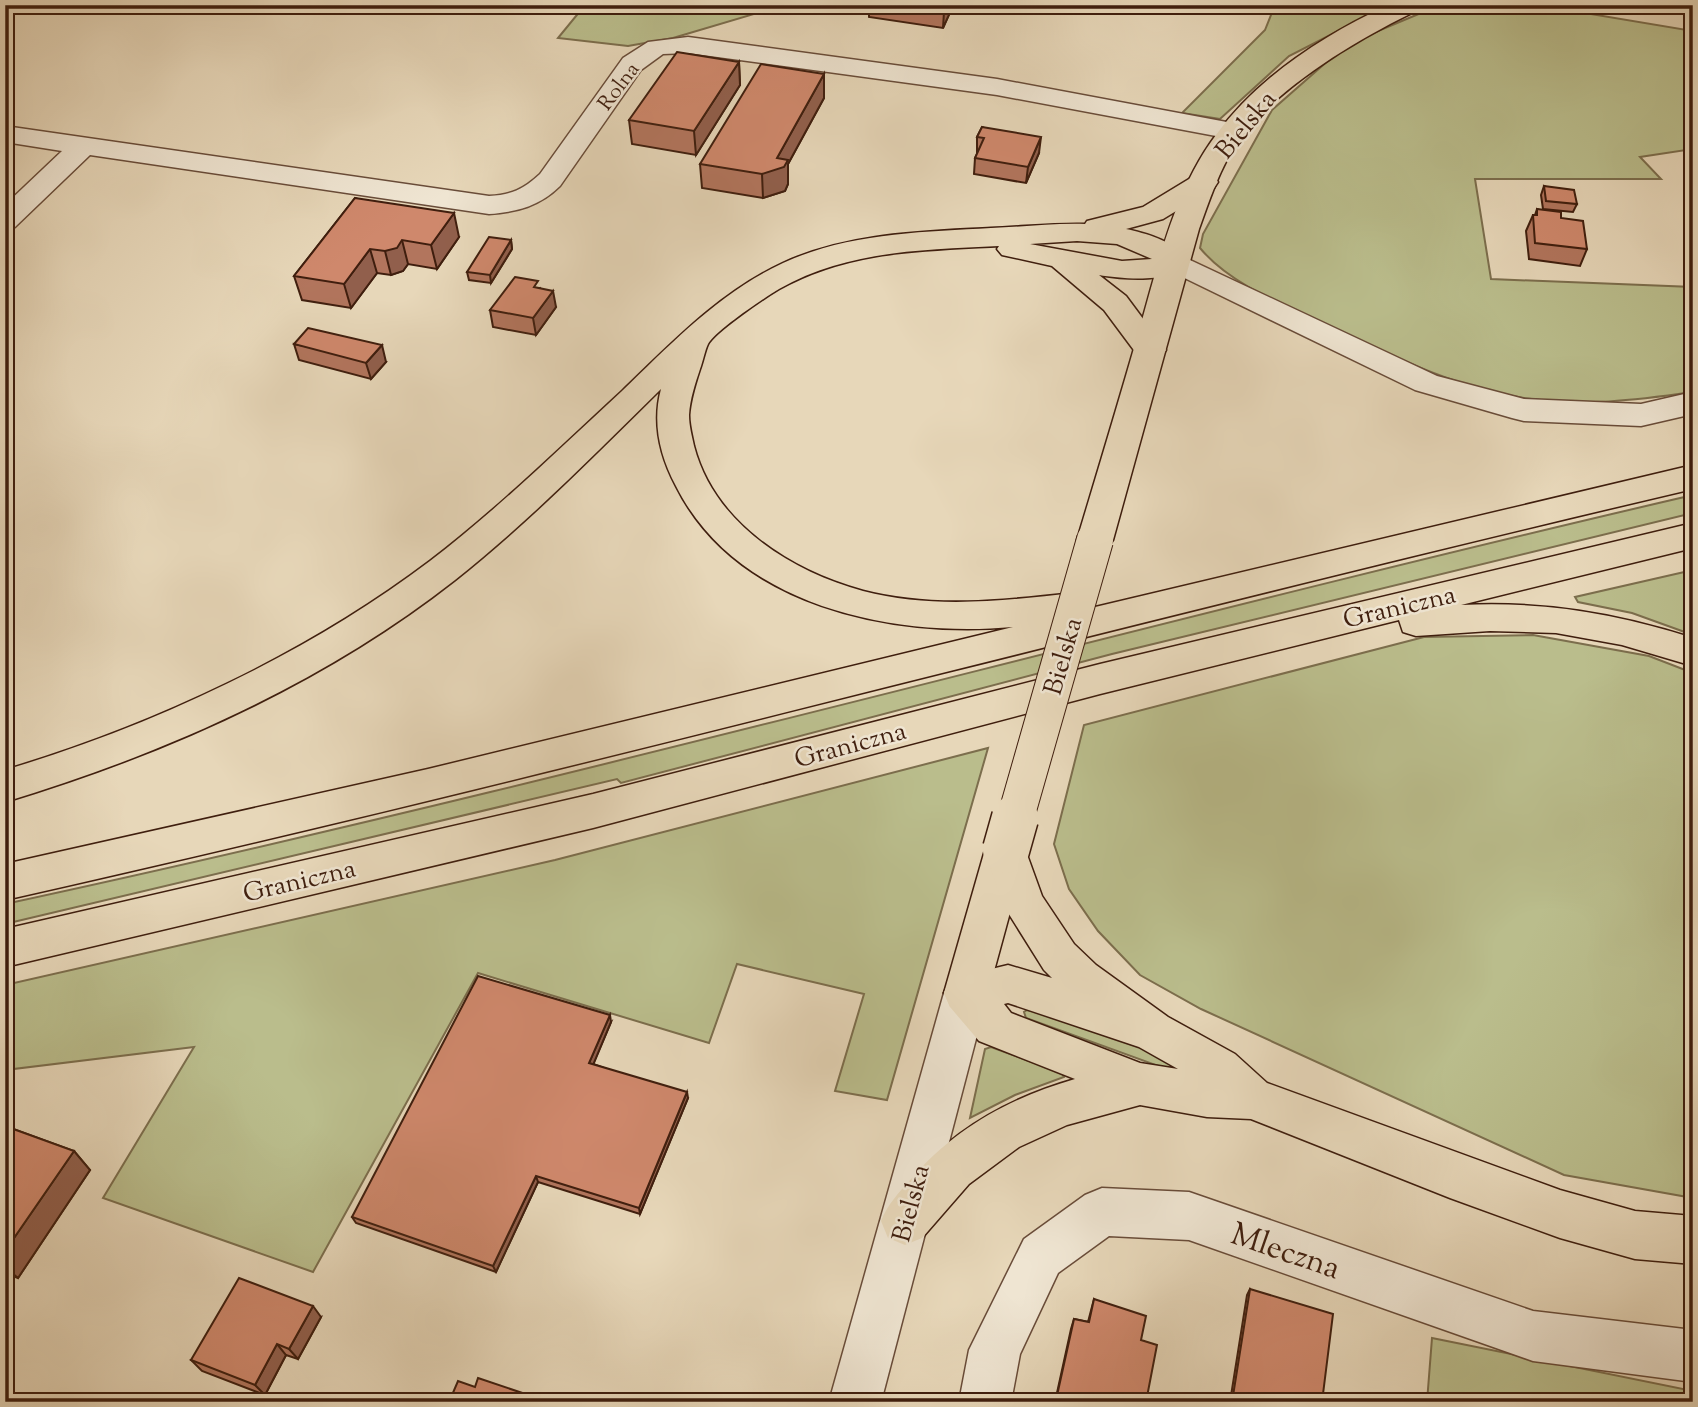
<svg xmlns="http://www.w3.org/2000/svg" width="1698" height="1407" viewBox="0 0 1698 1407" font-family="'Sorts Mill Goudy',serif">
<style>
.green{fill:#babd8c;stroke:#7c6e4d;stroke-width:2}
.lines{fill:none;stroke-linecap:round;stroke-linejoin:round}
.minor-casing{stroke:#694c39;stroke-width:3}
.major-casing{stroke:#3f1e0e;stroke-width:3}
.highway-casing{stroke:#3f1e0e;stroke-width:3}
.minor{fill:#efe5d2;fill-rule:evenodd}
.major{fill:#e7d7b9;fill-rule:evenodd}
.highway{fill:#e7d7b9;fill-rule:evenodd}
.major-bridge-far1-casing{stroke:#3f1e0e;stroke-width:38;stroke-linecap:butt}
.major-bridge-casing{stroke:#3f1e0e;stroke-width:49;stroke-linecap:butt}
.major-bridge-far1{stroke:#e7d7b9;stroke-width:36}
.major-bridge{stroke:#e7d7b9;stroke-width:46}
.wall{fill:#b2755d;stroke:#3f1e0e;stroke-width:2}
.shaded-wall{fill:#915f4c;stroke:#3f1e0e;stroke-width:2}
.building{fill:#cf886c;stroke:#3f1e0e;stroke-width:2}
.labels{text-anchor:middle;stroke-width:5;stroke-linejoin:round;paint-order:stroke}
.far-street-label{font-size:21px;fill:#3f1e0e;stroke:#efe5d2}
.street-label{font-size:26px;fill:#3f1e0e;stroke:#efe5d2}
.near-street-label{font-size:32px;fill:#3f1e0e;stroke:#efe5d2}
</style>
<rect width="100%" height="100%" fill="#e7d7b9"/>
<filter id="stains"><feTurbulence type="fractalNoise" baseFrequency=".00286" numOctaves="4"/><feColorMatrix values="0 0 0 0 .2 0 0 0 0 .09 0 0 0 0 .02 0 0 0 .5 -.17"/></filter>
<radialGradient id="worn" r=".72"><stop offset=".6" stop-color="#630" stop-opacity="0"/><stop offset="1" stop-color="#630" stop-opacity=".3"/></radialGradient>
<g class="green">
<polygon points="585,5 784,5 673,38 628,46 558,38"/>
<polygon points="1275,5 1389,5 1289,56 1220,119 1182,113 1265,30"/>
<path d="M1440 5H1537L1693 31V149L1640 157 1661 179H1475L1491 279 1693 287V392C1637 400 1581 407 1524 398 1450 387 1383 351 1316 320 1277 302 1228 282 1200 248L1203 234 1272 110 1330 59 1366 36Z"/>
<path d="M1693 495V513L1112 654 621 783 617 779 5 924V904C571 782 1129 626 1693 495Z"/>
<polygon points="1693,570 1693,635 1632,613 1578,602 1575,597"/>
<polygon points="1533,635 1649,656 1693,673 1693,1198 1564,1175 1201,1009 1140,975 1098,931 1069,889 1054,844 1084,725 1424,637"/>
<polygon points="988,748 887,1100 835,1091 864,994 737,964 709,1043 478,973 313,1272 103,1198 194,1047 5,1070 5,985 555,860"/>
<polygon points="1027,1010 1057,1014 1228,1082 1227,1091 1026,1018 1024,1012"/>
<polygon points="991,1047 1062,1073 1064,1077 1015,1095 970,1118 985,1049"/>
<polygon points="1432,1338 1693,1391 1693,1402 1427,1402"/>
</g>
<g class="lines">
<g class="minor-casing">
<g id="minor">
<path d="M688 37 997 79 1232 123 1242 125 1246 131 1242 137 1232 139 997 95 688 53 663 54 641 70 560 186C540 206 517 212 489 214L90 155 15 227 5 230V205L62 151 5 142V126L489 196C511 195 524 189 540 174L623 58 648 42Z"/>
<polygon points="1175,253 1437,376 1524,399 1641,404 1693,392 1693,414 1641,426 1524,421 1512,418 1415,390 1164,268 1160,262 1164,256"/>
<polygon points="966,973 982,979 988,993 881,1402 829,1402 944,993 950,979"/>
<polygon points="1102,1188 1189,1192 1533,1311 1693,1330 1693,1382 1533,1361 1189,1240 1109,1236 1058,1273 1020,1354 1011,1402 959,1402 969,1350 1024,1239 1085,1195"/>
</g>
</g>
<g class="major-casing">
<g id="major">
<path d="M1388 5H1421L1418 10C1356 40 1274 88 1235 146 1219 171 1209 201 1199 229L1113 540 1107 549 1095 553 1083 549 1077 540C1098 470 1119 401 1139 331 1158 265 1174 191 1216 135 1258 77 1324 35 1388 5Z"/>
<polygon points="1006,833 1021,838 1027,850 988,993 982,1007 966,1013 950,1007 944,993 985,850 991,838"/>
</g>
</g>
<g class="highway-casing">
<g id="highway">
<path d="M1204 173 1214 176 1218 182 1214 188 1163 219 1126 229C1149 234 1176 242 1190 262 1175 284 1123 279 1099 275L1126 296 1161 343 1166 350 1161 357 1150 360 1139 357 1104 310 1052 266 1002 255 997 249 999 246C923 250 848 250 779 289 764 298 715 331 708 344 705 350 703 361 700 369 695 384 690 399 689 415 689 426 692 436 694 446 714 523 790 571 863 591 932 609 1003 601 1073 593L1086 597 1091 608 1693 465V489C1129 621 570 773 5 900V864L428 769 1013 627C891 638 736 606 676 486 660 456 652 423 661 389 594 455 528 522 455 580 324 683 164 754 5 802V770C153 726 307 654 430 561 498 509 559 449 622 391 672 343 719 293 783 263 848 233 921 232 991 228 1022 227 1053 223 1085 224L1087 221 1143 207 1194 176ZM1077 241 1117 244 1152 259 1122 261 1030 244Z"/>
<path d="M1693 523V548L1461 605C1542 601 1616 613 1693 638V666L1622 645 1556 633 1490 631 1416 636 1403 632 1399 620 1100 694 593 828 5 967V929L593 794 1100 664Z"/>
<path d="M1006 833 1021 838 1042 896 1074 944 1096 965 1168 1017 1235 1054 1267 1083 1560 1190 1635 1211 1693 1216V1264L1635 1259 1560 1238 1450 1198 1251 1119 1207 1117 1140 1105 1067 1125 1019 1147 969 1184 922 1238 905 1245 888 1238 881 1221C888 1204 899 1192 912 1178 955 1128 1012 1097 1075 1079L979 1041 950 1007 944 993 950 979 1008 965 1052 978 1044 970 1002 903 985 850 991 838ZM1008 1003 1139 1047 1178 1069 1140 1063 1011 1013 1004 1004Z"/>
</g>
</g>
<use href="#minor" class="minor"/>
<use href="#major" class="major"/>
<use href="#highway" class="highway"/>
<g class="major-bridge-far1-casing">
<polyline id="major-bridge-far1" points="1015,820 1095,540"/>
</g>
<g class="major-bridge-casing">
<polyline id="major-bridge" points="1006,850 1015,818"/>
</g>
<use href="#major-bridge-far1" class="major-bridge-far1"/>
<use href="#major-bridge" class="major-bridge"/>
</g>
<g class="wall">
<polygon points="869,5 953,5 943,28 869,17"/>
<polygon points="739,62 740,85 696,155 632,144 629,120"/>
<polygon points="824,74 824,98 788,164 788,184 785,191 763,198 702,188 700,164"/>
<polygon points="982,127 1039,153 1026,183 974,174 975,158 977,154 977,137"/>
<polygon points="1544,186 1577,204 1573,212 1543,209 1541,195"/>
<polygon points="355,198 459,237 437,269 408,264 403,271 391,275 377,273 351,308 302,300 294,276"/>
<polygon points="1537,209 1561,218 1587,249 1580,266 1529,259 1526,231 1533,215 1535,215"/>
<polygon points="511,240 512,249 491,283 469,280 467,272"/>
<polygon points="540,288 556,307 536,335 493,327 490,310"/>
<polygon points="294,344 386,362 371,379 299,360"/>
<polygon points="611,1022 593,1064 688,1098 640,1214 538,1182 496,1272 356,1223 352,1217"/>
<polygon points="5,1126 74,1151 90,1170 18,1278 5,1273"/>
<polygon points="1250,1289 1322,1402 1230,1402 1247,1295"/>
<polygon points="1094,1299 1141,1340 1146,1402 1055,1402 1071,1329 1074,1319 1088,1322"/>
<polygon points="321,1317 298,1359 286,1355 265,1395 202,1371 191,1360"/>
</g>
<g class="shaded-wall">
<polygon points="947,5 953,5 953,6 943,28 944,12"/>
<polygon points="739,62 740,85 696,155 694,131"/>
<polygon points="824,74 824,98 788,164 788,184 785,191 763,198 762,174 777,158"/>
<polygon points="1041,137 1039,153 1026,183 1028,167"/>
<polygon points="454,213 459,237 437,269 431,245"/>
<polygon points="402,240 408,264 403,271 391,275 385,251"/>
<polygon points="511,240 512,249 491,283 490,275"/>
<polygon points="370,249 377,273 351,308 344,284"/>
<polygon points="553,291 556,307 536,335 533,318"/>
<polygon points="382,345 386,362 371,379 366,363"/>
<polygon points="610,1015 611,1022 591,1070 589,1063"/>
<polygon points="687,1092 688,1098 640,1214 639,1208"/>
<polygon points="74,1151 90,1170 18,1278 5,1267 5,1251"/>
<polygon points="536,1176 538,1182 496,1272 493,1266"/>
<polygon points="313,1306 321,1317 298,1359 289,1349"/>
<polygon points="277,1344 286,1355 265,1395 255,1385"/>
</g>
<g class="building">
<polygon points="894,5 947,5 944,12"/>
<polygon points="677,52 739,62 694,131 629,120"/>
<polygon points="761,64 824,74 777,158 788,160 784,167 762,174 700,164"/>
<polygon points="982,127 1041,137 1028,167 975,158 984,138 977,137"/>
<polygon points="1544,186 1574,190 1577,204 1546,201"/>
<polygon points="355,198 454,213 431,245 402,240 397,248 385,251 370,249 344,284 294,276"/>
<polygon points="1537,209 1561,212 1561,218 1583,221 1587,249 1535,243 1533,215 1537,215"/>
<polygon points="489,237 511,240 490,275 467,272"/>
<polygon points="515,277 538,281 534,287 553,291 533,318 490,310"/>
<polygon points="308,328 382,345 366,363 294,344"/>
<polygon points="478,976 610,1015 589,1063 687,1092 639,1208 536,1176 493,1266 352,1217"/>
<polygon points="5,1126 74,1151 5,1251"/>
<polygon points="239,1278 313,1306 289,1349 277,1344 255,1385 191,1360"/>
<polygon points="1250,1289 1333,1314 1322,1402 1232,1402"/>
<polygon points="1094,1299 1146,1316 1141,1340 1157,1345 1146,1402 1062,1402 1056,1400 1074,1319 1089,1322"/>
<polygon points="478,1378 549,1402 449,1402 458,1381 475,1387"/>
</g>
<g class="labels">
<g class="far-street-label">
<text transform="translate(618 86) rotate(-53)" y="7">Rolna</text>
</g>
<g class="street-label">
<text transform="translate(1245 124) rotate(-51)" y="9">Bielska</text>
<text transform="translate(1399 606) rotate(-13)" y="9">Graniczna</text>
<text transform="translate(1062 656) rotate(-74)" y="9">Bielska</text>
<text transform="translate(850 744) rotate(-15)" y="9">Graniczna</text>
<text transform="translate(299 880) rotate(-13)" y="9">Graniczna</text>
<text transform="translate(910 1203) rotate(-75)" y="9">Bielska</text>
</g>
<g class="near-street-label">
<text transform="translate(1286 1250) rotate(19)" y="11">Mleczna</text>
</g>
</g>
<rect width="1698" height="1407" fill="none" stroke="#e7d7b9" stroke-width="28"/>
<rect x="7" y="7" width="1684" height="1393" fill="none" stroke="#3f1e0e" stroke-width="3.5"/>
<rect x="14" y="14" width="1670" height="1379" fill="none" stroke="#3f1e0e" stroke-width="2"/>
<rect width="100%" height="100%" filter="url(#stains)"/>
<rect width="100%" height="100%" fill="url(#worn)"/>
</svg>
